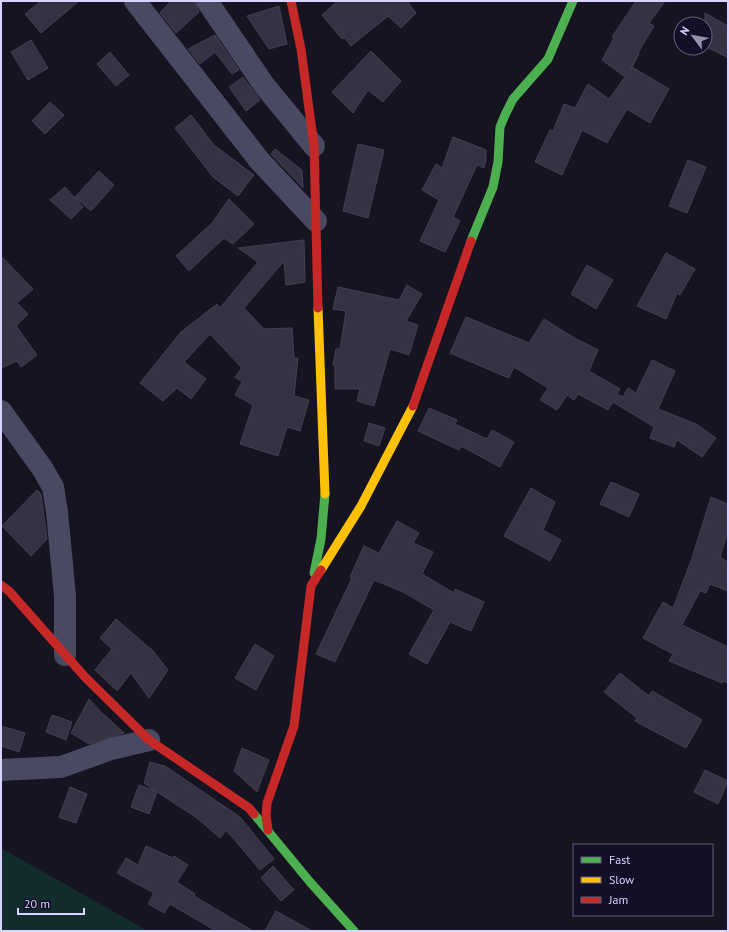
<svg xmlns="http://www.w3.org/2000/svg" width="729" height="932" viewBox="0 0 729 932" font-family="'PT Sans',sans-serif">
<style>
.green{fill:#132c2d}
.building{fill:#343243;stroke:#433f54}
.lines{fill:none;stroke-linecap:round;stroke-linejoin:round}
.street{stroke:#4a4962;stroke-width:22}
.fast{stroke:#4caf50;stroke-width:9}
.slow{stroke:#ffc107;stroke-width:9}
.jam{stroke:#c62828;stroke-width:9}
</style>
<rect width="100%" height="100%" fill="#161421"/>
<polygon class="green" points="1,848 148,931 1,931"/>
<g class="building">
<polygon points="41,1 79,1 41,33 25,14"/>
<polygon points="171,1 195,1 199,12 176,33 160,13"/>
<polygon points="338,1 407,1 416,13 401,28 388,16 351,46 345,38 342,39 322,15"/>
<polygon points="636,1 665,1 649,23 654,26 638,53 639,54 630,71 632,67 669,89 650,123 627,109 607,143 582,130 562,175 535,162 550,130 553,131 564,104 575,108 588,84 609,99 625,77 602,60 614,38 612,37"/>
<polygon points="279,6 287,44 269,49 247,16"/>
<polygon points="705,13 728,26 728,58 705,46"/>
<polygon points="215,35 239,70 232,74 215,52 200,64 188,49"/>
<polygon points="31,40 48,68 28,80 11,52"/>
<polygon points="371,51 401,81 383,102 368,90 353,113 332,92"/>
<polygon points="110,52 129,75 116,86 97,64"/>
<polygon points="243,77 260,100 246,111 229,87"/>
<polygon points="50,102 64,115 45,134 32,121"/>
<polygon points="191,115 214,145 254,175 238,196 213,177 175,128"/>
<polygon points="453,137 486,150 486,160 484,168 477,165 453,217 460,221 445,252 420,241 439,200 422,190 436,164 442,168"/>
<polygon points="358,144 384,150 368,218 343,211"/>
<polygon points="275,149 302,170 303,188 271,154"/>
<polygon points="688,160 706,167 687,213 669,206"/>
<polygon points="99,171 114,185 91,211 75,197"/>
<polygon points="65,187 83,207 71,219 50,200"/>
<polygon points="229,199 254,224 233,244 224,238 189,271 176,256 212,223"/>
<polygon points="304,240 305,282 286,285 284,261 244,308 264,329 292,328 294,358 298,358 294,396 309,400 300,431 287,427 278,456 240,444 253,405 235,395 242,382 235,377 242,368 210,334 184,362 206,379 191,399 177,388 163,401 140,383 181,332 217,304 220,308 258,262 238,248"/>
<polygon points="666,253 695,269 680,295 677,293 666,319 637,306"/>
<polygon points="1,256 33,289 17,303 28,314 16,326 37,355 21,367 17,361 1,368"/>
<polygon points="587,265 613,280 596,309 571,294"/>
<polygon points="407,285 422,294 406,321 418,325 409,355 390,349 374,406 357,401 360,389 335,389 335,366 333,365 336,349 340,349 346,311 333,309 338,287 399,300"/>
<polygon points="466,317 529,343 544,319 573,337 598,350 589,371 620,389 617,394 623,397 628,388 636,393 652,360 675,371 658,409 696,424 716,438 702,457 677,440 674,447 650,438 654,427 613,402 608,410 578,394 574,400 567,395 557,410 540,400 548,388 514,367 509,378 450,353"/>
<polygon points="429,408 457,420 455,424 487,439 492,430 514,442 500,467 461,446 459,450 418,431"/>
<polygon points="369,423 385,428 379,446 364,441"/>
<polygon points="611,482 639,494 629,517 600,504"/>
<polygon points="531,488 555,502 543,530 561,540 550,561 504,536"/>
<polygon points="37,490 41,494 47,539 31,556 2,526"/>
<polygon points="711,497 728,504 728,531 720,557 728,562 728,591 710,584 706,593 700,591 682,625 728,647 728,683 723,681 722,683 669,661 673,654 643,638 663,602 673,608 691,561"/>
<polygon points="397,521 419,533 413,543 433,552 422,574 454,593 455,589 484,602 471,631 450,622 427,664 409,654 434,610 403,592 374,580 335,662 316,654 352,578 350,577 364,546 379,553"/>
<polygon points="116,619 153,651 168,670 149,698 131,673 117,691 95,670 112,649 100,638"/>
<polygon points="255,644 274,656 256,690 235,678"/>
<polygon points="620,673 649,696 652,691 702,720 686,748 635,721 637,718 604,692"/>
<polygon points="89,699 100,711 124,733 89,744 71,733"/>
<polygon points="52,715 72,722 66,740 46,732"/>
<polygon points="1,726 25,733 19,752 1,746"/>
<polygon points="242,748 269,760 257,792 234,771"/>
<polygon points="150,762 165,766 240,817 274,859 260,870 226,830 220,838 197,818 157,792 149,814 131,807 139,785 155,791 144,783"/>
<polygon points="705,770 728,781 718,804 694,792"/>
<polygon points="70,787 87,794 76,823 59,817"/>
<polygon points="146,846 173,858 174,856 188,865 177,882 195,894 194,896 253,931 216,931 170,904 164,913 148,904 154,893 117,873 126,858 138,865"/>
<polygon points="273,866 294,890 281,901 261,878"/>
<polygon points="276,911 312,931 265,931"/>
</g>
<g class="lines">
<g class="street">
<polyline points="135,1 259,160 316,221"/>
<polyline points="207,1 264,85 314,146"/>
<polyline points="1,411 42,468 53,487 57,512 65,596 65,655"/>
<polyline points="1,770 61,767 111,749 149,740"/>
</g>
<g class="fast">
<polyline points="471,241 493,187 498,162 500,127 505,115 513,99 548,59 573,1"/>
<polyline points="314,573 321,539 325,494"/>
<polyline points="254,814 310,882 354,931"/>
</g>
<g class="slow">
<polyline points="318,308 325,494"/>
<polyline points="321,570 361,506 413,406"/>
</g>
<g class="jam">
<polyline points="291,1 301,49 314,146 318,308"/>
<polyline points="413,406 471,241"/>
<polyline points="1,585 9,591 85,677 149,740 249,808 254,814"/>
<polyline points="268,830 266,816 267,803 294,726 311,586 321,570"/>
</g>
</g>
<rect width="729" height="932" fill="none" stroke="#d9d4ff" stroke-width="4"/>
<rect x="573" y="844" width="140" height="72" fill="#130f26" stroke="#625e7d"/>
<rect x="581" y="857" width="20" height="6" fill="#4caf50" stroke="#625e7d"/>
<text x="609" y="864" font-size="12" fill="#d9d4ff">Fast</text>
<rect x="581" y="877" width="20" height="6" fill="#ffc107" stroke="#625e7d"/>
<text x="609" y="884" font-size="12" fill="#d9d4ff">Slow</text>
<rect x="581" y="897" width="20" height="6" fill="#c62828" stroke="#625e7d"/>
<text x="609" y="904" font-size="12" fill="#d9d4ff">Jam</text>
<g transform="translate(693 36) rotate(302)"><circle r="19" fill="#130f26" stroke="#625e7d"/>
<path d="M0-3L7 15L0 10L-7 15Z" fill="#9591b1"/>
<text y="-6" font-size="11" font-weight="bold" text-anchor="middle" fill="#d9d4ff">N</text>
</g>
<path d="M18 908v6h66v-6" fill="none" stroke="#d9d4ff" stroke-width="2"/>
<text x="24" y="908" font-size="12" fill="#d9d4ff" stroke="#130f26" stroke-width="3" paint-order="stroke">20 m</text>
</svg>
